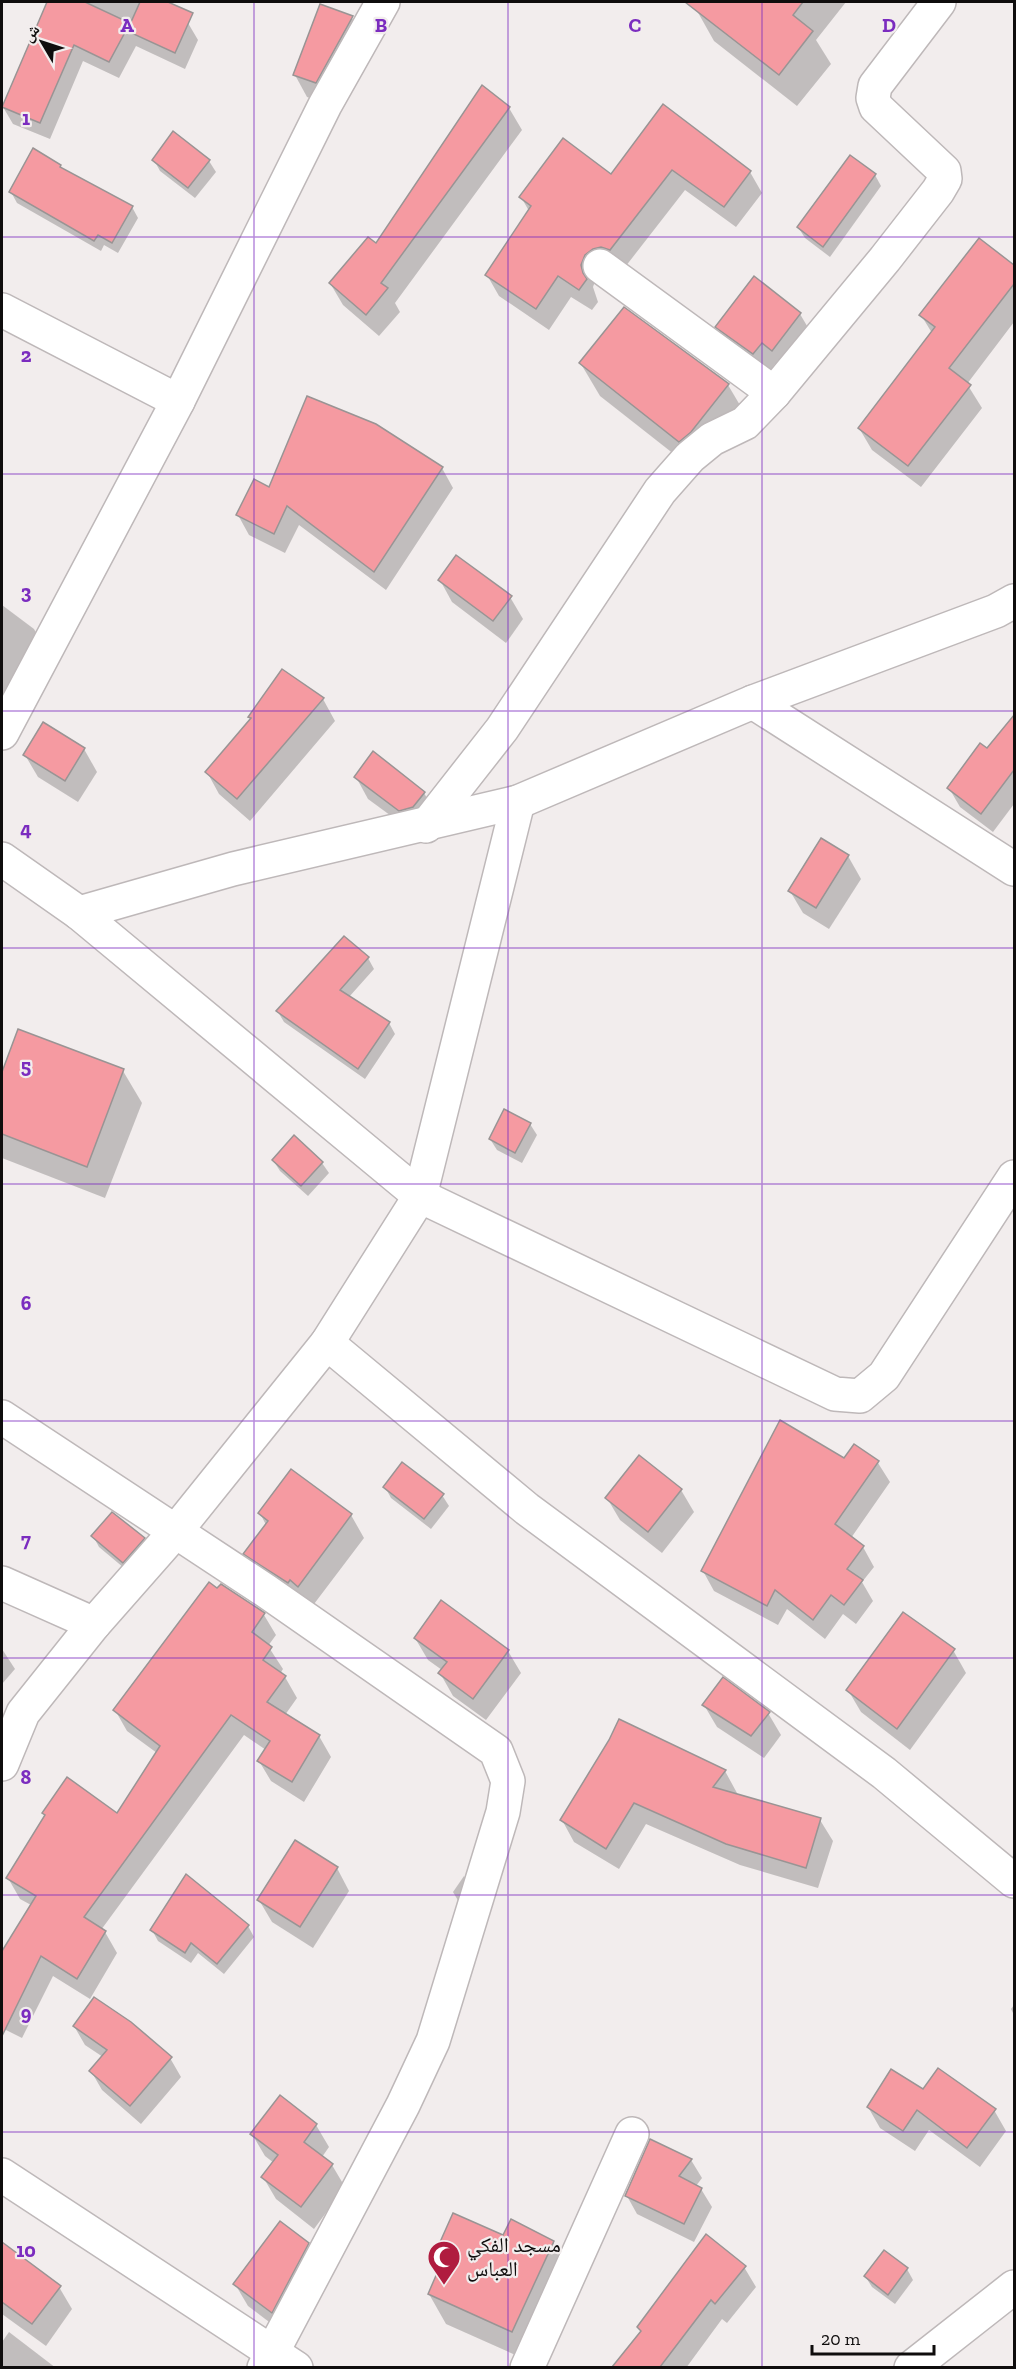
<svg xmlns="http://www.w3.org/2000/svg" width="1016" height="2369" viewBox="0 0 1016 2369" font-family="'Zilla Slab','Noto Naskh Arabic',serif">
<style>
.shadow{fill:#0003}
.building{fill:#f59aa1;stroke:#999494;stroke-width:1.5}
.lines{fill:none;stroke-linecap:round;stroke-linejoin:round}
.street-casing{stroke:#beb8b9;stroke-width:36}
.street{stroke:#fff;stroke-width:33}
.grid{fill:none;stroke:#7b2cbf;stroke-width:1.5;stroke-opacity:0.55}
.labels{text-anchor:middle;stroke-width:4.5;stroke-linejoin:round;paint-order:stroke}
.poi-label{font-size:21px;fill:#0f0d0d;stroke:#f2eded;text-anchor:start}
.grid-label{font-size:20px;text-anchor:middle;font-weight:bold;fill:#7b2cbf;stroke:#f2eded;stroke-width:4.5;stroke-linejoin:round;paint-order:stroke}
</style>
<rect width="100%" height="100%" fill="#f2eded"/>
<g class="shadow">
<polygon points="49,2 161,2 188,23 198,40 185,69 136,46 119,78 83,61 50,139 13,124 3,107"/>
<polygon points="701,2 846,2 816,40 831,64 797,106 714,41 696,9"/>
<polygon points="320,6 352,18 365,40 329,105 307,97 295,75"/>
<polygon points="482,87 509,108 522,130 395,303 400,312 379,336 343,305 330,283 376,245"/>
<polygon points="663,107 750,172 762,193 736,227 685,190 622,271 597,276 593,287 598,302 592,310 571,297 549,330 499,296 487,275 529,211 521,197 612,176"/>
<polygon points="154,160 209,161 216,172 195,198 160,171"/>
<polygon points="60,166 63,171 132,207 138,218 118,253 104,245 101,251 17,203 11,192"/>
<polygon points="875,175 881,186 830,257 805,238 798,227"/>
<polygon points="979,240 1014,267 1014,322 967,384 982,408 921,487 872,450 859,428 932,333 921,315"/>
<polygon points="800,314 813,336 785,372 775,364 766,376 730,349 717,327"/>
<polygon points="581,364 728,385 747,417 709,464 698,473 600,396"/>
<polygon points="442,468 453,488 386,590 299,525 285,553 249,535 238,515 270,489"/>
<polygon points="440,580 510,597 523,619 506,643 452,602"/>
<polygon points="2,605 34,629 47,651 2,710"/>
<polygon points="323,699 335,721 250,821 219,794 207,772 251,720 250,717"/>
<polygon points="1014,717 1014,804 993,832 960,807 949,788 987,750"/>
<polygon points="84,749 97,772 78,802 38,777 25,755"/>
<polygon points="373,753 424,793 437,815 413,832 368,799 356,777"/>
<polygon points="848,856 861,879 829,929 803,913 790,891"/>
<polygon points="345,938 368,958 374,969 349,997 389,1023 395,1034 365,1079 284,1022 278,1012"/>
<polygon points="19,1031 123,1071 142,1103 105,1198 2,1158 2,1076"/>
<polygon points="530,1124 537,1135 522,1163 497,1150 490,1139"/>
<polygon points="273,1160 322,1163 329,1173 308,1196 280,1171"/>
<polygon points="854,1446 878,1463 890,1482 851,1538 863,1547 874,1567 862,1582 873,1601 856,1624 843,1614 825,1639 787,1609 778,1625 714,1591 703,1571 844,1460"/>
<polygon points="291,1471 351,1515 364,1538 311,1608 258,1576 245,1554 266,1525 260,1513"/>
<polygon points="385,1487 442,1495 449,1506 431,1529 391,1498"/>
<polygon points="681,1490 694,1512 662,1553 620,1520 607,1498"/>
<polygon points="93,1536 143,1539 150,1550 130,1573 99,1547"/>
<polygon points="221,1586 264,1615 276,1635 268,1646 283,1669 280,1674 285,1677 297,1698 285,1715 319,1736 331,1757 304,1802 271,1781 259,1761 266,1750 244,1735 101,1930 105,1932 117,1953 90,1999 53,1976 22,2038 2,2028 2,1964 31,1905 20,1899 8,1878 46,1817 43,1813 118,1815 157,1753 127,1731 115,1710"/>
<polygon points="442,1602 508,1651 521,1673 486,1720 453,1696 440,1673 442,1670 428,1660 415,1638"/>
<polygon points="2,1649 15,1669 2,1684"/>
<polygon points="953,1650 966,1673 910,1750 861,1712 848,1690"/>
<polygon points="704,1705 768,1713 781,1735 764,1758 717,1727"/>
<polygon points="725,1771 737,1793 735,1795 820,1820 833,1841 818,1888 740,1865 646,1824 619,1869 574,1842 562,1820"/>
<polygon points="337,1868 349,1891 313,1948 272,1922 259,1900"/>
<polygon points="464,1876 476,1897 466,1914 453,1892"/>
<polygon points="248,1926 254,1937 224,1974 198,1953 191,1963 158,1941 152,1930"/>
<polygon points="1014,2005 1014,2015 1011,2009"/>
<polygon points="74,2026 170,2058 181,2077 141,2124 102,2090 91,2071 103,2057 85,2045"/>
<polygon points="924,2091 994,2110 1006,2131 980,2167 929,2130 915,2151 880,2128 868,2107"/>
<polygon points="316,2125 329,2147 322,2157 332,2165 345,2187 314,2229 276,2199 263,2177 274,2163 265,2156 252,2134"/>
<polygon points="650,2141 691,2160 702,2178 696,2186 701,2189 712,2207 694,2242 637,2214 627,2196"/>
<polygon points="503,2237 553,2242 570,2272 529,2361 446,2324 429,2294 440,2271 434,2260"/>
<polygon points="308,2244 321,2266 285,2334 248,2306 235,2284"/>
<polygon points="11,2251 59,2287 72,2309 46,2346 2,2314 2,2264"/>
<polygon points="884,2252 907,2269 913,2280 895,2304 872,2287 865,2276"/>
<polygon points="744,2267 756,2287 727,2323 722,2319 686,2368 614,2368 642,2333 638,2327"/>
<polygon points="9,2332 56,2368 2,2368 2,2342"/>
</g>
<g class="building">
<polygon points="47,2 85,2 130,23 109,62 74,45 40,123 2,107"/>
<polygon points="140,2 168,2 193,13 175,53 127,31"/>
<polygon points="685,2 803,2 793,15 813,31 779,75"/>
<polygon points="320,4 353,16 316,83 293,75"/>
<polygon points="482,85 510,107 381,283 388,288 366,315 329,283 368,237 376,243"/>
<polygon points="663,104 751,171 724,207 672,170 610,250 601,247 593,249 585,255 581,265 583,273 587,279 579,290 558,276 536,309 485,275 531,206 519,197 563,138 611,174"/>
<polygon points="173,131 210,160 188,188 152,160"/>
<polygon points="33,148 61,165 60,167 133,206 112,243 98,235 94,241 9,192"/>
<polygon points="850,155 876,174 823,247 797,227"/>
<polygon points="979,238 1014,265 1014,284 949,368 971,385 908,466 858,428 935,327 919,315"/>
<polygon points="754,276 801,313 772,351 762,343 753,354 715,327"/>
<polygon points="624,307 729,384 691,432 679,442 579,363"/>
<polygon points="307,396 376,424 443,467 374,572 287,506 274,534 236,515 254,479 269,487"/>
<polygon points="456,555 512,596 493,621 438,580"/>
<polygon points="282,669 324,698 237,799 205,772 251,718 248,717"/>
<polygon points="1014,715 1014,770 981,814 947,788 980,743 987,748"/>
<polygon points="43,722 85,748 65,781 23,755"/>
<polygon points="373,751 425,792 413,807 399,811 354,777"/>
<polygon points="821,838 849,855 816,908 788,891"/>
<polygon points="344,936 369,957 340,990 390,1022 358,1069 276,1011"/>
<polygon points="18,1029 124,1069 87,1167 2,1134 2,1072"/>
<polygon points="504,1109 531,1123 515,1153 489,1139"/>
<polygon points="294,1135 323,1162 301,1186 272,1160"/>
<polygon points="780,1420 844,1458 854,1444 879,1461 835,1524 864,1546 847,1569 863,1580 844,1605 831,1595 813,1620 775,1590 767,1606 701,1571"/>
<polygon points="639,1455 682,1489 648,1532 605,1498"/>
<polygon points="402,1462 444,1494 424,1519 383,1487"/>
<polygon points="291,1469 352,1514 298,1587 290,1580 288,1583 243,1554 268,1521 258,1513"/>
<polygon points="112,1512 145,1538 123,1563 91,1536"/>
<polygon points="209,1582 217,1588 221,1584 265,1613 252,1632 272,1647 263,1660 286,1676 267,1702 320,1735 292,1782 257,1761 270,1741 231,1715 84,1917 106,1931 77,1979 41,1956 2,2036 2,1951 36,1896 6,1878 45,1815 42,1813 67,1777 117,1813 160,1746 113,1710"/>
<polygon points="441,1600 509,1650 473,1699 438,1673 447,1662 414,1638"/>
<polygon points="903,1612 955,1649 897,1729 846,1690"/>
<polygon points="723,1677 770,1712 751,1736 702,1705"/>
<polygon points="619,1719 726,1770 713,1787 821,1818 806,1868 726,1844 634,1803 606,1849 560,1820 609,1740"/>
<polygon points="295,1840 338,1867 300,1927 257,1900"/>
<polygon points="186,1874 249,1925 217,1964 191,1943 185,1953 150,1930"/>
<polygon points="94,1997 131,2022 172,2057 130,2106 89,2071 107,2050 73,2026"/>
<polygon points="938,2068 996,2109 967,2148 917,2110 903,2131 867,2107 891,2069 923,2089"/>
<polygon points="280,2095 317,2124 304,2142 333,2164 301,2207 261,2177 278,2155 250,2134"/>
<polygon points="650,2139 692,2159 679,2176 702,2188 684,2224 625,2196"/>
<polygon points="453,2213 503,2235 511,2219 554,2241 512,2332 428,2294 441,2264 432,2260"/>
<polygon points="280,2221 309,2243 272,2313 233,2284"/>
<polygon points="706,2234 746,2266 715,2304 711,2300 660,2367 612,2367 641,2331 637,2327"/>
<polygon points="2,2242 61,2286 32,2324 2,2302"/>
<polygon points="884,2250 908,2268 888,2295 864,2276"/>
</g>
<g class="lines">
<g class="street-casing">
<g id="street">
<polyline points="600,266 774,393"/>
<polyline points="2,310 178,401"/>
<polyline points="753,702 1014,869"/>
<polyline points="2,733 178,401 325,105 383,2"/>
<polyline points="426,826 502,729 660,491 690,457 712,439 745,423 774,393 885,259 938,191 945,179 944,171 876,107 873,98 875,86 939,2"/>
<polyline points="2,859 79,913 420,1196 835,1394 860,1396 884,1376 1014,1177"/>
<polyline points="79,913 233,869 518,802 753,702 996,611 1014,601"/>
<polyline points="327,1343 527,1509 884,1773 1014,1881"/>
<polyline points="2,1417 266,1591 496,1751 508,1781 503,1812 433,2041 403,2105 264,2368"/>
<polyline points="2,1583 94,1624"/>
<polyline points="2,1764 23,1713 94,1624 175,1532 327,1343 420,1196 518,802"/>
<polyline points="2,2175 296,2368"/>
<polyline points="527,2368 632,2134"/>
<polyline points="911,2368 1014,2287"/>
</g>
</g>
<use href="#street" class="street"/>
</g>
<path class="grid" d="M254 2V2368M508 2V2368M762 2V2368M2 237H1014M2 474H1014M2 711H1014M2 948H1014M2 1184H1014M2 1421H1014M2 1658H1014M2 1895H1014M2 2132H1014"/>
<defs>
<g id="mosque-pin" transform="scale(1.725)"><path d="M0 17L-7.5 6A9.5 9.5 0 1 1 7.5 6Z" fill="#b01c3f" stroke="#f2eded"/><path d="M3.5-4.9A6 6 0 1 0 3.5 4.9A5 5 0 1 1 3.5-4.9Z" fill="#fff"/></g>
</defs>
<g fill-rule="evenodd">
<use href="#mosque-pin" x="444" y="2257"/>
</g>
<g class="labels">
<g class="poi-label">
<text x="467" y="2252">مسجد الفكي<tspan x="467" dy="24">العباس</tspan></text>
</g>
</g>
<g class="grid-label">
<text x="127" y="32">A</text>
<text x="381" y="32">B</text>
<text x="635" y="32">C</text>
<text x="889" y="32">D</text>
<text x="26" y="125">1</text>
<text x="26" y="362">2</text>
<text x="26" y="599">3</text>
<text x="26" y="836">4</text>
<text x="26" y="1073">5</text>
<text x="26" y="1310">6</text>
<text x="26" y="1547">7</text>
<text x="26" y="1784">8</text>
<text x="26" y="2020">9</text>
<text x="26" y="2257">10</text>
</g>
<rect width="1016" height="2369" fill="none" stroke="#0f0d0d" stroke-width="6"/>
<g transform="translate(42 42) rotate(309)" stroke="#f2eded" stroke-width="4.5" paint-order="stroke">
<path d="M0-4.5L10 22L0 15L-10 22Z" fill="#0f0d0d"/>
<text y="-9" font-size="16" font-weight="bold" text-anchor="middle" fill="#0f0d0d">ش</text>
</g>
<path d="M812 2345v9h122v-9" fill="none" stroke="#0f0d0d" stroke-width="3"/>
<text x="821" y="2345" font-size="18" fill="#0f0d0d" stroke="#f2eded" stroke-width="4.5" paint-order="stroke">20 m</text>
</svg>
